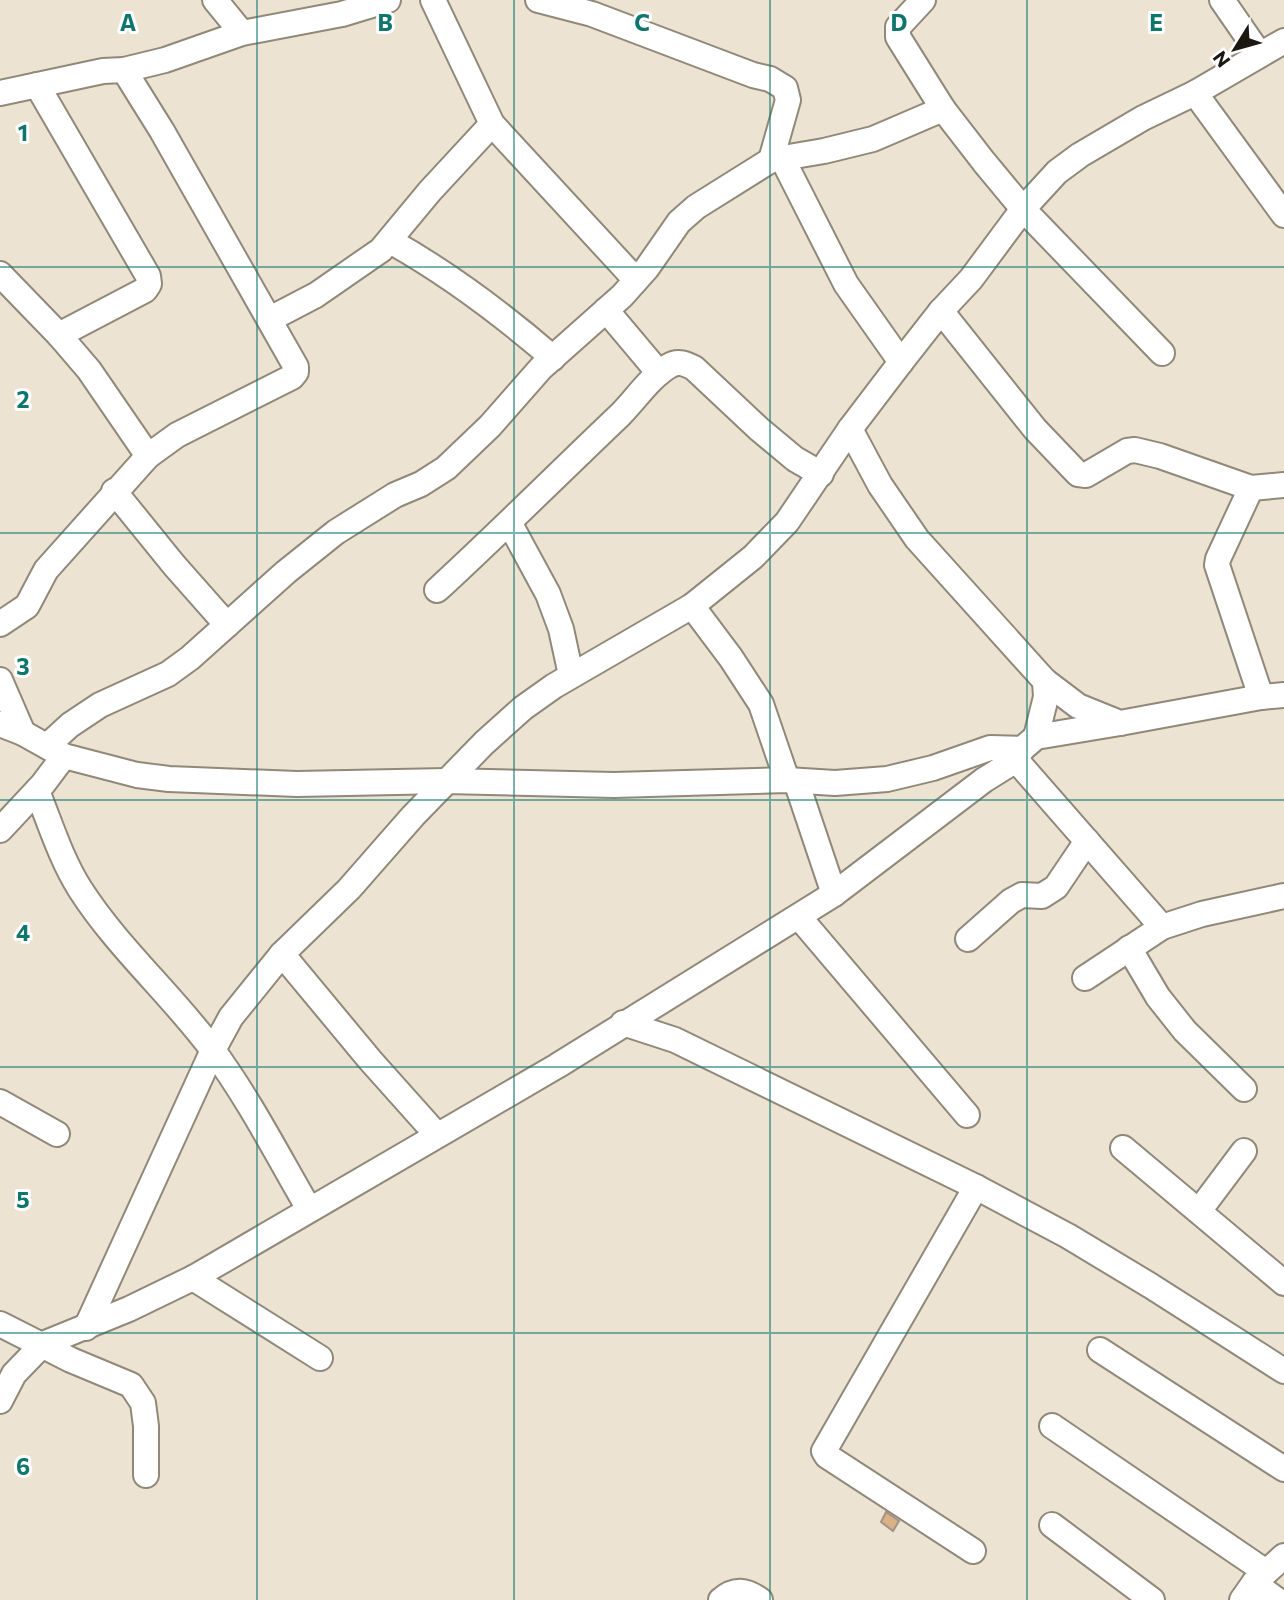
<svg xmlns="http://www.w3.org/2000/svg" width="1284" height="1600" viewBox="0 0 1284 1600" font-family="Commissioner,sans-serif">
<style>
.building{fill:#dcb085;stroke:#a19387;stroke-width:2}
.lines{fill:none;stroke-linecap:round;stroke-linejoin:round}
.minor-casing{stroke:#908879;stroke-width:28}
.minor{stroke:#fff;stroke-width:24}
.grid{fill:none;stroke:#0f766e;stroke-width:2;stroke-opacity:0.55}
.grid-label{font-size:23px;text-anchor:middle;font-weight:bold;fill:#0f766e;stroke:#fff;stroke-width:6;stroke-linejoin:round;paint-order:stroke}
</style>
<rect width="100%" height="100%" fill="#ece3d2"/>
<polygon class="building" points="886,1512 899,1521 893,1531 881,1522"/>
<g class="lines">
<g class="minor-casing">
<g id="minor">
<polyline points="215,0 242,33"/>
<polyline points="433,0 492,124 636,280"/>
<polyline points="538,0 592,14 753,75 770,79 785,88 788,100 771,160"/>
<polyline points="923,0 898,27 898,37 943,109 984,162 1023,209 1162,353"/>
<polyline points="1222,0 1260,55"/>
<polyline points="37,85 148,276 149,284 145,290 59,335"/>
<polyline points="0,93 103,71 124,70 165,60 242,33 342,14 388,0"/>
<polyline points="1195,93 1284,215"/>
<polyline points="782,158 846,284 901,362"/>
<path d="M390 241C449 274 502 314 553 358"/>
<polyline points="0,274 59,335 89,370 148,456"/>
<polyline points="606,310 659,373"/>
<polyline points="941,311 1035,429 1078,474 1086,475 1127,451 1135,450 1160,456 1251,488 1284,485"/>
<polyline points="270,319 316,295 381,250 430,191 492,124"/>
<polyline points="850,429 880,485 917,539 1045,681 1078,706 1120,723 1261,697 1284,695"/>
<polyline points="1251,488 1218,559 1217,565 1261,697"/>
<polyline points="114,491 174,565 227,625"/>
<polyline points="510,524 548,594 561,629 571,675"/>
<path d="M437 590C499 533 559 473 620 415 636 399 650 377 669 366 678 360 686 364 694 368L759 429 795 459 821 474"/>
<polyline points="692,606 731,658 761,704 787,780"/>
<polyline points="0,624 27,606 46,570 148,456 177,435 292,377 296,372 296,367 162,131 124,70"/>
<polyline points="0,680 23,733"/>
<polyline points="0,724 23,733 64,756 137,775 169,779 297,784 446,781 614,785 787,780 835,783 887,779 933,768 990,748 1022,749"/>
<polyline points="1036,737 1046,697 1045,681"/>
<polyline points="47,746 70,725 100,705 168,674 190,658 286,572 336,532 395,495 421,484 446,468 490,426 541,368 622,296 647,268 679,222 696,207 771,160 824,151 873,139 943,109"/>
<polyline points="1016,760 1162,927"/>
<polyline points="796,781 834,894"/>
<path d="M37 791C50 823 61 859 80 889 117 947 171 994 212 1049 249 1099 278 1156 309 1209"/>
<polyline points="0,830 43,784 64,756"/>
<polyline points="799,917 967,1115"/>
<polyline points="968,939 1011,901 1022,895 1042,896 1056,887 1087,841"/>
<polyline points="1129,948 1158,997 1185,1031 1244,1089"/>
<polyline points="282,954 370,1060 437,1135"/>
<polyline points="1085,978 1162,927 1202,914 1284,896"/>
<polyline points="623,1023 675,1040 976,1187 1068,1236 1151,1286 1284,1371"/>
<polyline points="0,1102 57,1134"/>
<polyline points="1123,1148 1284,1283"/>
<polyline points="1199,1211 1244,1151"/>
<polyline points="193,1278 320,1358"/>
<polyline points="0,1324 71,1360 131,1385 143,1403 146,1426 146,1475"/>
<polyline points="86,1328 213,1050 231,1017 282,954 349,889 413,816 484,743 523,708 554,686 692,606 753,557 787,522 850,429 901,362 941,311 971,279 1023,209 1057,172 1080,155 1143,118 1195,93 1284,41"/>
<polyline points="1100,1350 1284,1469"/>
<polyline points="0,1401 14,1374 43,1344 129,1309 193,1278 557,1066 834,894 984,780 1016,760 1022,749 1036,737 1120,723"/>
<polyline points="1052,1426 1266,1572"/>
<polyline points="1052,1525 1152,1600"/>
<polyline points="973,1551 827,1456 824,1451 976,1187"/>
<polyline points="1254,1583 1277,1600"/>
<path d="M721 1600C735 1588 746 1590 760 1600"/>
<polyline points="1242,1600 1254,1583 1284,1556"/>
</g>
</g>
<use href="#minor" class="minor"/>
</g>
<path class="grid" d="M257 0V1600M514 0V1600M770 0V1600M1027 0V1600M0 267H1284M0 533H1284M0 800H1284M0 1067H1284M0 1333H1284"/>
<g class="grid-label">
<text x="128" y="31">A</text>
<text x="385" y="31">B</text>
<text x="642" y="31">C</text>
<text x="899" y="31">D</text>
<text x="1156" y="31">E</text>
<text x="23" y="141">1</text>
<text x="23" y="408">2</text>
<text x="23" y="675">3</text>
<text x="23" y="941">4</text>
<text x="23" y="1208">5</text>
<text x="23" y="1475">6</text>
</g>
<g transform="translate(1235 49) rotate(233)" stroke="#ffffff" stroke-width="5" paint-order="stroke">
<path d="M0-5L12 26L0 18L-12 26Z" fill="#1b1812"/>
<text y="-10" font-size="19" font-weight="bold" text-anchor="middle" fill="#1b1812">N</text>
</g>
</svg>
